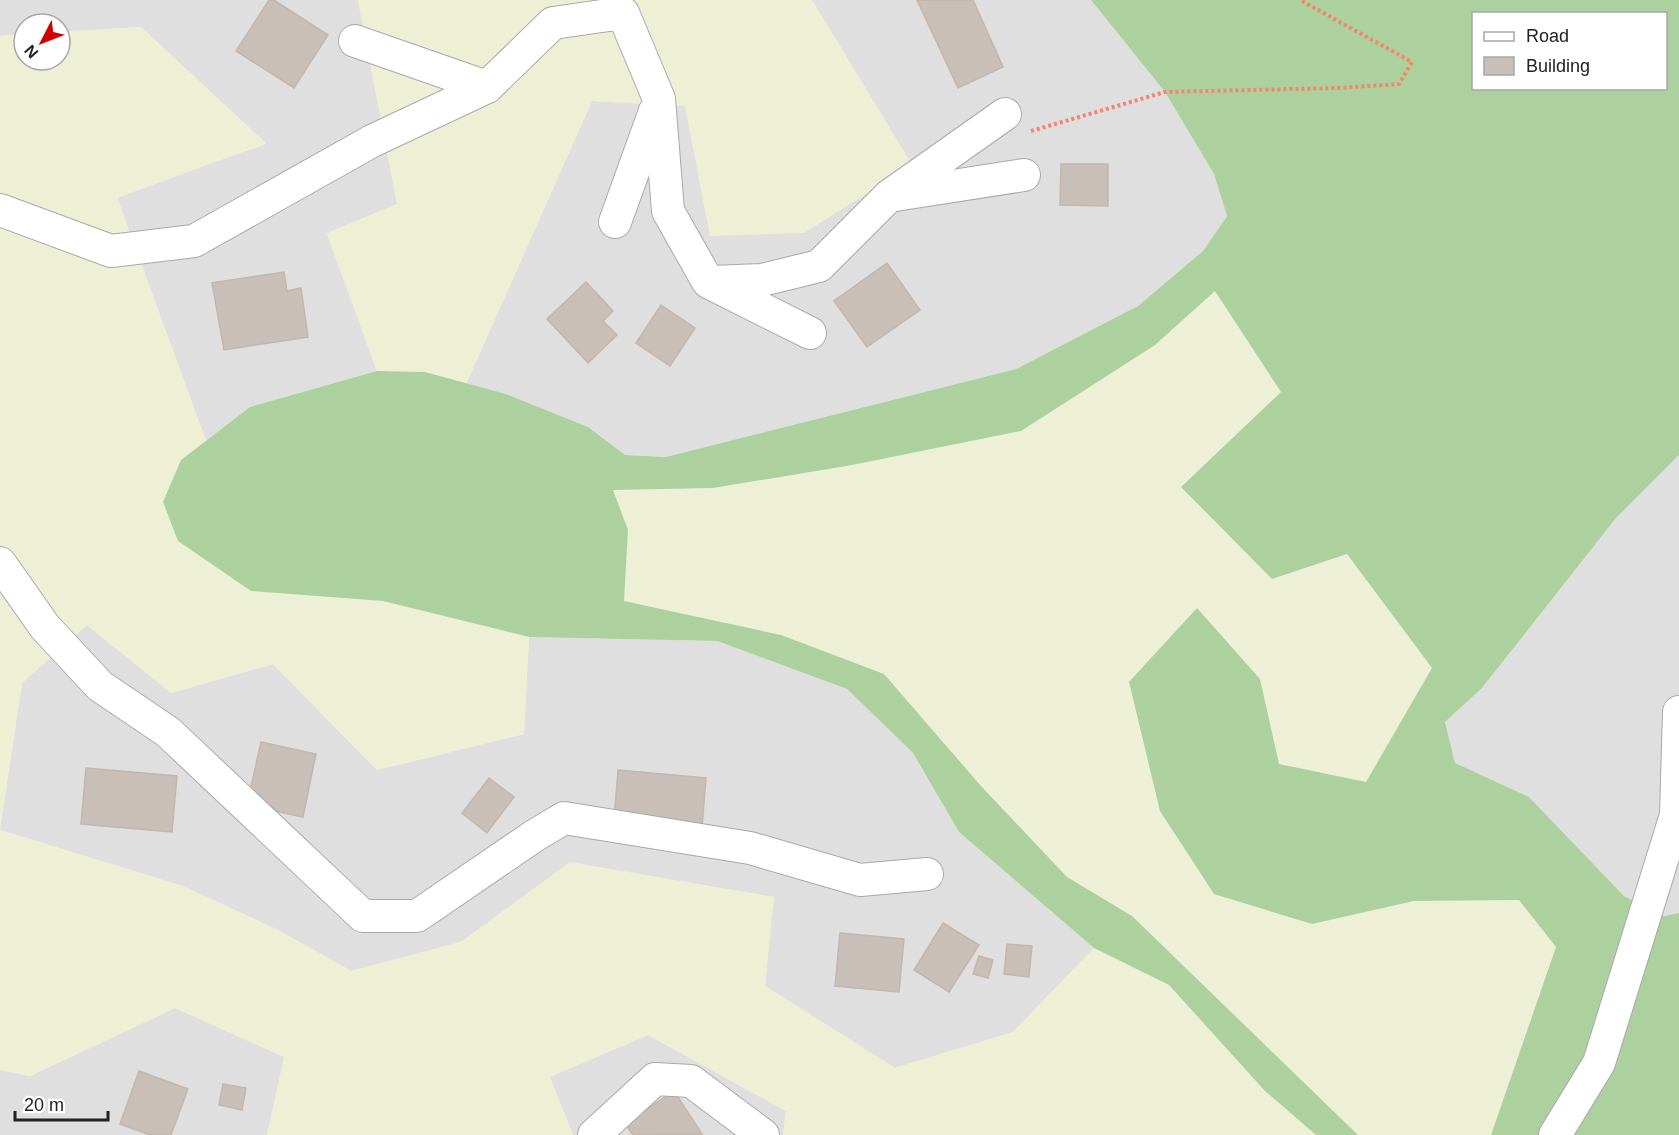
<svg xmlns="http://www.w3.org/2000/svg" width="1679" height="1135" viewBox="0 0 1679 1135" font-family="Arial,sans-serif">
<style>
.residential{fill:#e0dfdf}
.farmland{fill:#eef0d5}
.forest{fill:#add19e;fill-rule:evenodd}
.building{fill:#c7bfb8;stroke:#c4b6ab;stroke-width:1.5}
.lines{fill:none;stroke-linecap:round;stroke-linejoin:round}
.minor-casing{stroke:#a9a9a9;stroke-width:34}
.path{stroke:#fa8072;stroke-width:4;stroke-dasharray:3 3;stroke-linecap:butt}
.minor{stroke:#fff;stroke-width:32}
</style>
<rect width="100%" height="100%" fill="#f2efe9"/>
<g class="residential">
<polygon points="0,0 358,0 397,204 327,234 377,371 250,407 206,441 117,197 266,144 141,27 60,32 60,24 24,24 24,34 0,36"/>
<polygon points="812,0 1091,0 1165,92 1214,174 1227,216 1203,251 1138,306 1016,369 666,457 625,455 588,427 506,394 466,384 592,101 685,106 912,165"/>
<polygon points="1679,455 1679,913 1664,916 1624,896 1529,797 1455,763 1445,722 1482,688 1616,518"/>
<polygon points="87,625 171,693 273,664 377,770 524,734 529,637 717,641 847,689 913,753 959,832 1094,948 1013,1032 895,1068 765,986 773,897 570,863 461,942 351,971 278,930 183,886 0,830 22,683"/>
<polygon points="175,1008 285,1057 267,1135 0,1135 0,1070 30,1076"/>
<polygon points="648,1035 786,1111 783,1135 573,1135 549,1077"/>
</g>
<g class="farmland">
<polygon points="358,0 812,0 912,165 804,233 710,236 685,106 592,101 466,384 425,372 377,371 327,233 397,204"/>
<polygon points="141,27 266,143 117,198 206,441 181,460 251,591 383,601 529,637 524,734 377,770 273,664 171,693 87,625 22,683 0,825 0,36 24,34 24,60 60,60 60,32"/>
<polygon points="1215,290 1281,392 1181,486 1272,579 1347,554 1432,668 1366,783 1278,764 1260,679 1197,609 1214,894 1312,924 1414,901 1519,900 1556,946 1491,1135 1358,1135 1132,917 1067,877 981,786 781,635 624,602 628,530 612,490 713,488 1155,345"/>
<polygon points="0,830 182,886 278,930 351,971 461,942 570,862 774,897 765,986 895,1068 1013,1032 1094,948 1169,985 1265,1091 1316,1135 783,1135 786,1111 648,1035 550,1077 573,1135 267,1135 284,1057 175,1008 30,1076 0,1070"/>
</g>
<path class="forest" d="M1091 0H1679V455L1616 518 1482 688 1445 722 1455 763 1529 797 1624 896 1664 916 1679 913V1135H1491L1556 947 1519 900 1414 901 1312 924 1214 894 1160 811 1129 682 1197 608 1260 679 1279 764 1366 782 1432 668 1347 554 1272 579 1181 487 1281 392 1215 291 1155 345 1021 431 852 465 713 488 613 490 628 530 624 601 781 635 884 674 981 786 1067 877 1132 916 1358 1135H1316L1265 1091 1169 985 1094 948 959 832 913 753 847 689 717 641 529 637 383 601 251 591 178 541 163 502 181 460 250 407 377 371 425 372 506 394 588 427 625 455 666 457 1016 369 1138 306 1203 251 1227 216 1214 174 1165 92ZM1474 14H1666V88H1474Z"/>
<g class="building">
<polygon points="269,0 274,0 328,35 294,88 236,51"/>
<polygon points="917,0 973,0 1003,67 958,88"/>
<polygon points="1061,164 1108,164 1108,206 1060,205"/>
<polygon points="887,263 920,310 867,347 834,301"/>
<polygon points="284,272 287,291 301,288 308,337 224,350 212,283"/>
<polygon points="586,282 613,311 603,321 617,335 588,363 547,319"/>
<polygon points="661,305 695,328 670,366 636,343"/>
<polygon points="261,742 316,754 303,817 247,805"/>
<polygon points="86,768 177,776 172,832 81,824"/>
<polygon points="618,770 706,778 702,827 614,819"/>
<polygon points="489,778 514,797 487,833 462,813"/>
<polygon points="943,923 979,945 949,992 914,970"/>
<polygon points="840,933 904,939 899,992 835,986"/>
<polygon points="1007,944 1032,946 1029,977 1004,974"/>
<polygon points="979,956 993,960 988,978 973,974"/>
<polygon points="139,1071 188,1089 171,1135 150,1135 120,1124"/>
<polygon points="223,1084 246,1088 242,1110 219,1105"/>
<polygon points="674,1091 702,1134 633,1135 625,1124"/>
</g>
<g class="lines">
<g class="minor-casing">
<g id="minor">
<polyline points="355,41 487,87"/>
<polyline points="895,195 1024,175"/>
<polyline points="0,210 111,251 194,241 372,141 487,87 553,23 623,13 659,99 668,211 708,282 810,333"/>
<polyline points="615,222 655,111"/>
<polyline points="712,282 762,280 819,266 889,196 1005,114"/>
<polyline points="0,563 45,627 100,686 168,732 363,916 417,916 534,836 564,818 750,848 860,880 927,874"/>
<polyline points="594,1135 655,1079 691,1081 763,1135"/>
<polyline points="1555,1135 1599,1063 1676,815 1679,712"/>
</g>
</g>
<polyline class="path" points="1031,131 1165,92 1338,88 1399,84 1412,62 1300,0"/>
<use href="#minor" class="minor"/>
</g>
<rect x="1472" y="12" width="195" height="78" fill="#ffffff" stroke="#a7a7a7" stroke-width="1.5"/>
<rect x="1484" y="32" width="30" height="9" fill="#ffffff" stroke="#a7a7a7" stroke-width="1.5"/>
<text x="1526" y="42" font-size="18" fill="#222222">Road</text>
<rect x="1484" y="57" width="30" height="18" fill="#c7bfb8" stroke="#a7a7a7" stroke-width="1.5"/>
<text x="1526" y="72" font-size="18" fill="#222222">Building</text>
<g transform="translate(42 42) rotate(228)"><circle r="28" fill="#ffffff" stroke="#a7a7a7" stroke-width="1.5"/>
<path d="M0-4.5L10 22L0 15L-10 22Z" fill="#d40000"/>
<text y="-9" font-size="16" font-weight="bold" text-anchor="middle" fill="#222222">N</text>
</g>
<path d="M15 1111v9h93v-9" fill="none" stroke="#222222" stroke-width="3"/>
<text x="24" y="1111" font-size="18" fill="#222222" stroke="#ffffff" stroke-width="4.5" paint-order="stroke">20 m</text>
</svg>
